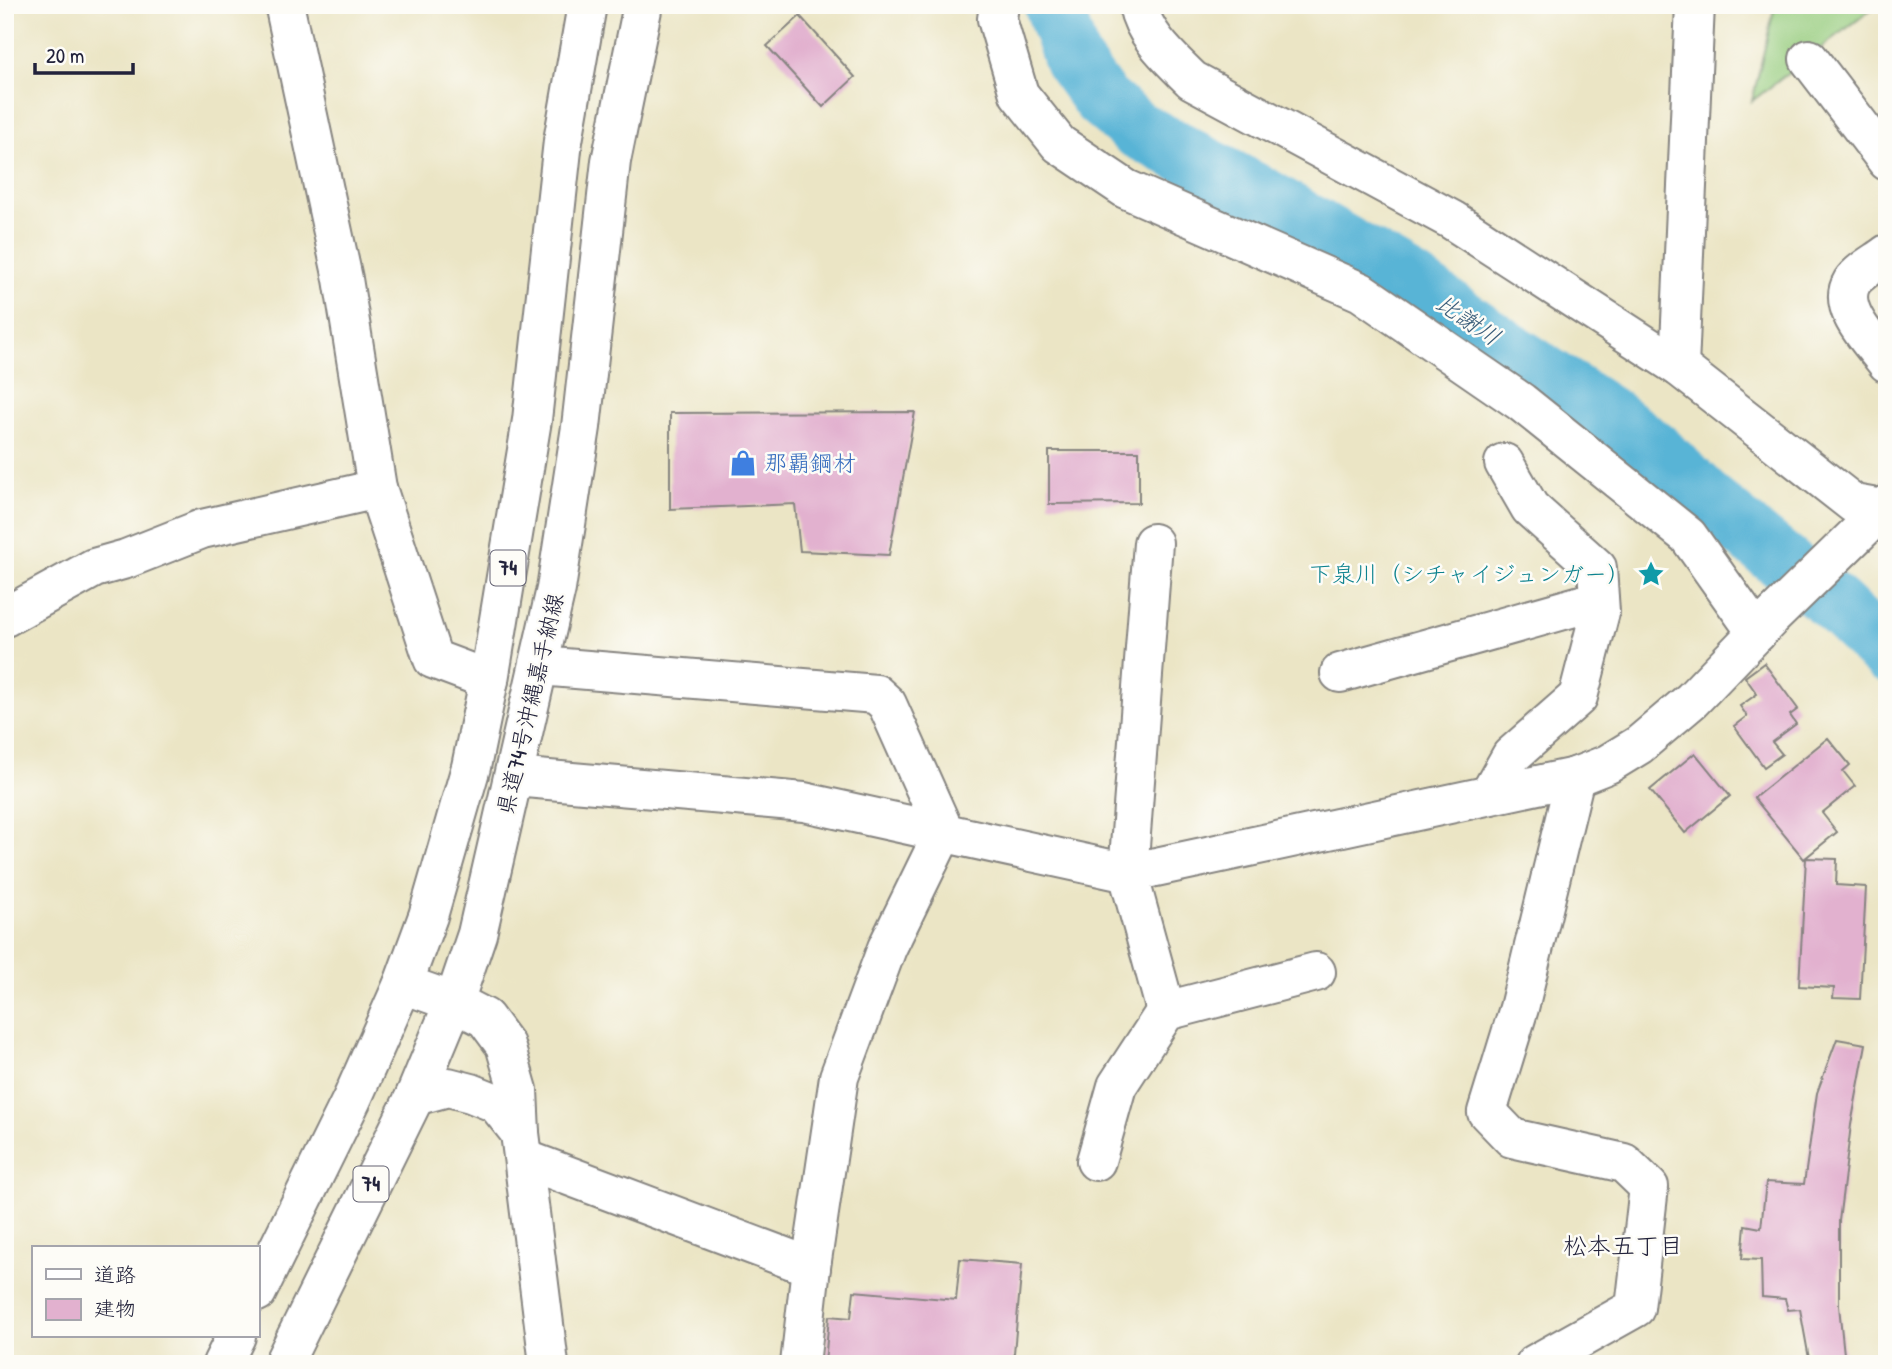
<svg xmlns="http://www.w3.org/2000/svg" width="1892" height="1369" viewBox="0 0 1892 1369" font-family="'Patrick Hand','Klee One',sans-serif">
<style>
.green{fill:#96cc7e;stroke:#5c775c;stroke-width:2}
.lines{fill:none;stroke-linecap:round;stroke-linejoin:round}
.river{stroke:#58b4d6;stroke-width:58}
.building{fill:#e2b1cf}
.minor-casing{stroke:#868480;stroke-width:42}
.major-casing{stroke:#868480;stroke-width:42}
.minor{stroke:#fff;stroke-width:38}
.major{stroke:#fff;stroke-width:38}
.labels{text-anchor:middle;stroke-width:5;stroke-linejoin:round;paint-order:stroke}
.shield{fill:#fdfcf7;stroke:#646373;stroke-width:2}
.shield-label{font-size:21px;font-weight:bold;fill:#22223b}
.shop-label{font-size:23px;fill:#366cbe;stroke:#fdfcf7;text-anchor:start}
.culture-label{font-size:23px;fill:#0d838f;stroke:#fdfcf7;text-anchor:end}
.street-label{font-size:23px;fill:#22223b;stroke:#fdfcf7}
.water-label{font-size:24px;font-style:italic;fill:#385c79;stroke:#fdfcf7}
.neighbourhood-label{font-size:24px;fill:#22223b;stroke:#fdfcf7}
</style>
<rect width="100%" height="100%" fill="#fdfcf7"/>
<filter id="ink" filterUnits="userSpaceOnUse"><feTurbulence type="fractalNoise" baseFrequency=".0143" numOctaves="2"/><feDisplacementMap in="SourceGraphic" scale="14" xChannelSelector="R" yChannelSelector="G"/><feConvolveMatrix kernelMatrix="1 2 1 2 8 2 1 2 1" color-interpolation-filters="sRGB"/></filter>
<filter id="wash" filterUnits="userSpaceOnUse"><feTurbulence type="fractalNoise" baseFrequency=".00686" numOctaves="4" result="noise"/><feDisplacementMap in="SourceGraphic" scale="28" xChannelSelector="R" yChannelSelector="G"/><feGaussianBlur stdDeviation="1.57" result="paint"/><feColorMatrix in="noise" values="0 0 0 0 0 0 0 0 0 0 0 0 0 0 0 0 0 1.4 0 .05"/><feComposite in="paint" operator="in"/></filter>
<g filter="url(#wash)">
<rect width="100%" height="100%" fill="#ebe5c5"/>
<polygon class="green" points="1775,5 1877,5 1752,101"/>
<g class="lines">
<polyline class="river" points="1053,5 1072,60 1101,100 1136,129 1265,197 1412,283 1499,344 1610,416 1655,450 1709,502 1836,605 1887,654"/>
</g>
<g id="blocks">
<g class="building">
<polygon points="800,16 855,77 823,107 767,46"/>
<polygon points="915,412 889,555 800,551 795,504 670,509 670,413"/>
<polygon points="1049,451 1139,451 1139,503 1049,504"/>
<polygon points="1764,663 1798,709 1790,715 1796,724 1772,742 1782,754 1764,767 1734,726 1747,716 1740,706 1757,694 1745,677"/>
<polygon points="1828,738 1850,765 1843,771 1855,786 1822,813 1837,832 1804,859 1754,798"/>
<polygon points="1695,753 1730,796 1685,833 1650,790"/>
<polygon points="1806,858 1837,859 1836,885 1866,887 1860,999 1833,998 1834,988 1799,986"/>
<polygon points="1837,1039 1866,1044 1851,1125 1839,1221 1839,1306 1845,1364 1810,1364 1800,1309 1788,1310 1785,1299 1762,1297 1761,1260 1742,1259 1745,1225 1761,1228 1766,1182 1804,1184 1817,1093"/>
<polygon points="960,1259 1022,1264 1013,1364 825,1364 829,1316 851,1318 854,1291 956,1300"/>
</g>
</g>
</g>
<g filter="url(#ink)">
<use href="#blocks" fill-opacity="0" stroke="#868480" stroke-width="2"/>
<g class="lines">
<g class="minor-casing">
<g id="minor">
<polyline points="286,5 286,13 343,279 377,488 433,659 489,680"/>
<polyline points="999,5 997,19 1019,94 1059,144 1126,189 1361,292 1521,402 1688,536 1757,633"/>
<path d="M1138 5C1144 36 1171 59 1192 80L1452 220 1679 367 1854 504 1882 509 1887 514"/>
<polyline points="1809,59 1887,161"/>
<path d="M1887 254C1877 262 1859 271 1852 282 1836 309 1872 342 1887 363"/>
<polyline points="1679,367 1695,5"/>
<polyline points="1153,543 1128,873 1166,1011"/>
<polyline points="5,617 94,568 126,559 202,529 360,493 377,488"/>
<polyline points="540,666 876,694 887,704 944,831 887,948 839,1077 811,1267 800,1364"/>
<polyline points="1340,673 1599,600"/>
<polyline points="514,777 804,802 1128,873 1575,777 1608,764 1639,745 1692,700 1770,619 1887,505"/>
<polyline points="1489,795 1511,756 1578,697 1600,612 1597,568 1530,508 1504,463"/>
<polyline points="403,984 454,1002 485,1018 505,1045 518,1090 520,1133 549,1364"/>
<polyline points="524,1159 811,1267"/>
<polyline points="1096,1161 1117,1086 1166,1011 1316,972"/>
<polyline points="1535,1364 1635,1308 1649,1187 1624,1163 1512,1138 1487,1112 1519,1008 1575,777"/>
</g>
</g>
<g class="major-casing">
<g id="major">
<polyline points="415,1096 448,1087 471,1093 496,1103 520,1133"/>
<polyline points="257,1292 352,1099 403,984 428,916 471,767 489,680 532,420 563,141 587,5"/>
<polyline points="222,1364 236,1336"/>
<polyline points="283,1364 415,1096 454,1002 477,934 556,589 581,427 611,161 643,5"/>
</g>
</g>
<use href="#minor" class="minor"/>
<use href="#major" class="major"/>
</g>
</g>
<defs>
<g id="shop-bare" transform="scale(2.1)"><path d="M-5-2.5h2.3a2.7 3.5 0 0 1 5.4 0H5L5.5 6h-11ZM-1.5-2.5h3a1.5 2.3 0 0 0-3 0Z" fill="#3f7fe0" stroke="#fdfcf7" stroke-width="2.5" paint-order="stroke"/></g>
<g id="sight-bare" transform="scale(2.1)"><path d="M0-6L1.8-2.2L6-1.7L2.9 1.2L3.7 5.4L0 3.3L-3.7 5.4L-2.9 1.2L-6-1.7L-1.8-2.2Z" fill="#0f9aa8" stroke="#fdfcf7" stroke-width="2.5" paint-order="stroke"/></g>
</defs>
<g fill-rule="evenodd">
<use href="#shop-bare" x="743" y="463"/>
<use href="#sight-bare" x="1651" y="574"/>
</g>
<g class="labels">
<g class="shield">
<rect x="490.5" y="550.5" width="35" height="35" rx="5"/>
<rect x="353.5" y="1166.5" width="35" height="35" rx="5"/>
</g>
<g class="shield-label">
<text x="508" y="575">74</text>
<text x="371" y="1191">74</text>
</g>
<g class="shop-label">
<text x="764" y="471">那覇鋼材</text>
</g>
<g class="culture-label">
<text x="1630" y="582">下泉川（シチャイジュンガー）</text>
</g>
<g class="street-label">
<text transform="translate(530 704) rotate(-77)" y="8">県道74号沖縄嘉手納線</text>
</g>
<g class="water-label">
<text transform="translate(1468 320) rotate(34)" y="8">比謝川</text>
</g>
<g class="neighbourhood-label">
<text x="1623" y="1254">松本五丁目</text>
</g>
</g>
<rect width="1892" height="1369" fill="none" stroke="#fdfcf7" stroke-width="28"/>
<rect x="32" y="1246" width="228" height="91" fill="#fdfcf7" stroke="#a5a5ac" stroke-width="2"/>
<rect x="46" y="1269" width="35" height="10" fill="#ffffff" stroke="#a5a5ac" stroke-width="2"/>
<text x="94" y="1282" font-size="21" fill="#22223b">道路</text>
<rect x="46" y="1299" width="35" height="21" fill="#e2b1cf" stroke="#a5a5ac" stroke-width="2"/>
<text x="94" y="1316" font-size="21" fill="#22223b">建物</text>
<path d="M35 63v10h98v-10" fill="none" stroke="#22223b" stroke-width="3.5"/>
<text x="46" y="63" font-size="21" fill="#22223b" stroke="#fdfcf7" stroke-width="5" paint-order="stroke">20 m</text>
</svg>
